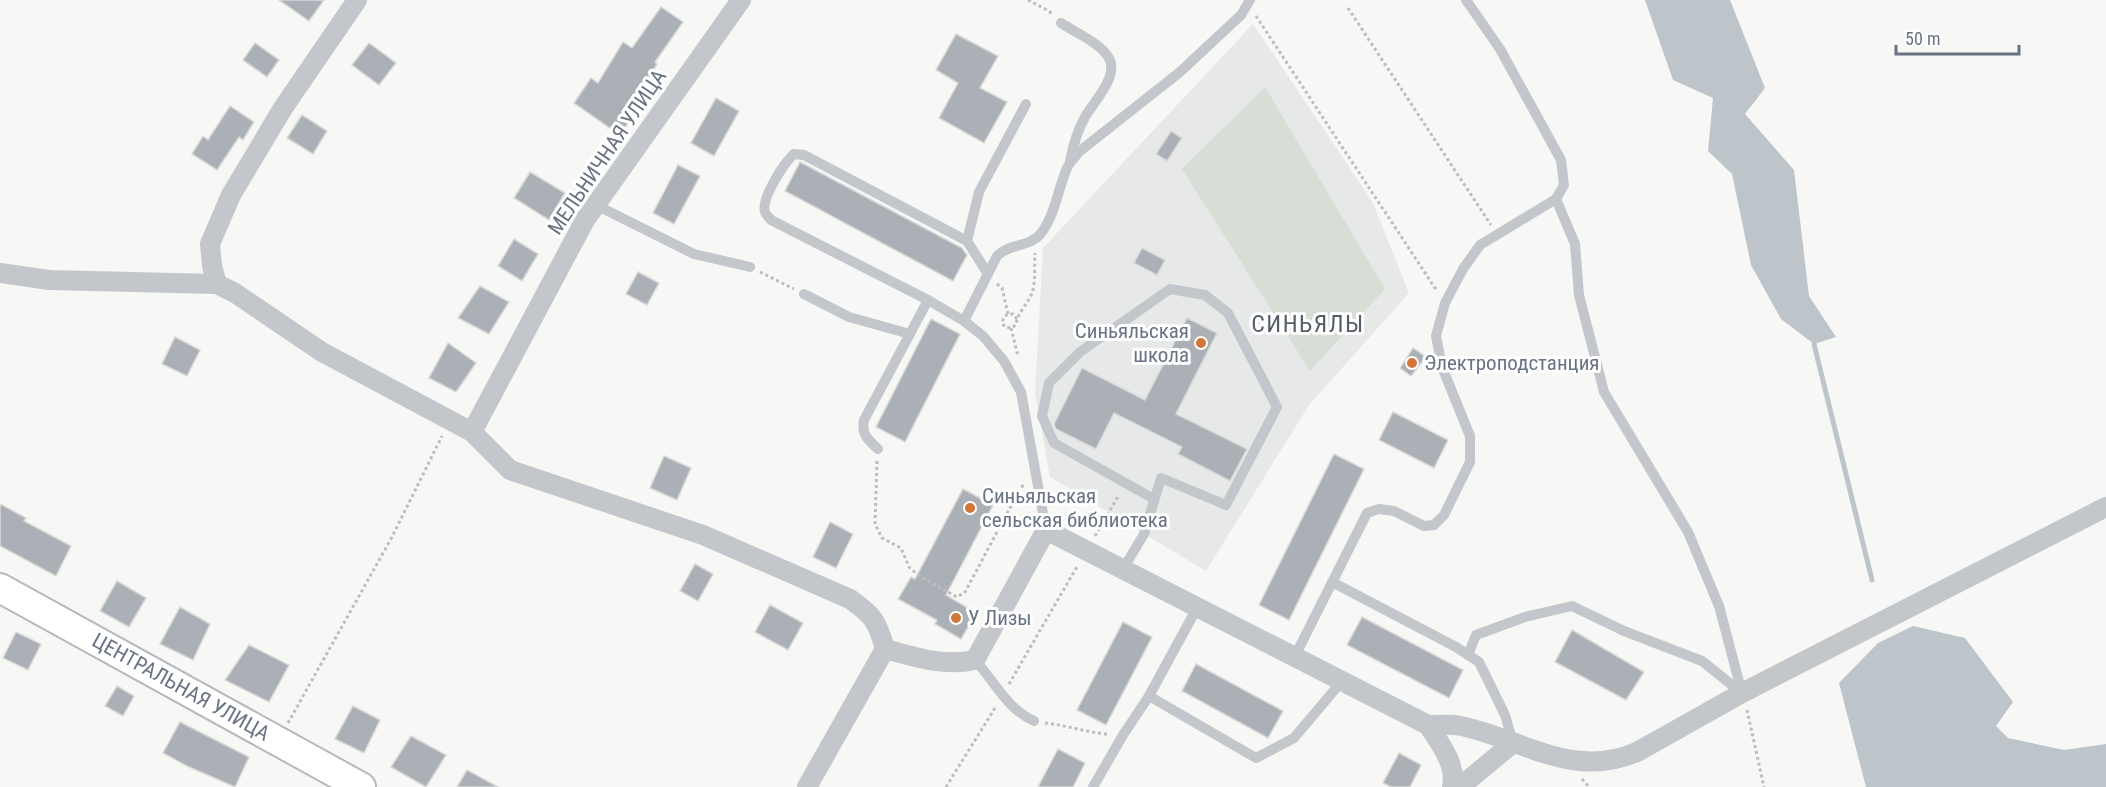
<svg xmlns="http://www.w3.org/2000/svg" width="2106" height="787" viewBox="0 0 2106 787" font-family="'Roboto Condensed',sans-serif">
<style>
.built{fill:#e7e8e8}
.green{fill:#d8ded6}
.water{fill:#bdc4ca}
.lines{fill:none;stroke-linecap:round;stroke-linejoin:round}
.stream{stroke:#bdc4ca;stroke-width:5}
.building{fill:#abb0b7;stroke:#d8d9d7;stroke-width:1.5}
.secondary-casing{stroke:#b6b9be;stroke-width:32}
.path{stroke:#bbbdc0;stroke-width:3;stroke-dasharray:3 3;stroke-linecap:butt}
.lane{stroke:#c3c6ca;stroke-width:10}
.street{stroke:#c3c6ca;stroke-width:20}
.secondary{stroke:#fff;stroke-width:28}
.poi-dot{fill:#d27539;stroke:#fff;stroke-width:2}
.labels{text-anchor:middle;stroke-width:6;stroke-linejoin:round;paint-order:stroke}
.street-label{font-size:21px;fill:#697383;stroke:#fff}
.poi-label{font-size:21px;fill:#697383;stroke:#fff;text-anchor:start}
.quarter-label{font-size:24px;letter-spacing:1.5px;fill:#565d68;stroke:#fff}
</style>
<rect width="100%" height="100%" fill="#f7f7f5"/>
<polygon class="built" points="1253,24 1372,201 1409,293 1309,405 1206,571 1050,477 1035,393 1043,248"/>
<polygon class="green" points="1265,87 1385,289 1310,371 1182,169"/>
<g class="water">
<polygon points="1645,0 1730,0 1765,88 1745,114 1794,170 1809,296 1836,337 1814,344 1781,319 1751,265 1732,174 1708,151 1713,98 1673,80"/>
<polygon points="1913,626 1965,638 2013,702 1996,726 2008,738 2064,750 2106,744 2106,787 1866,787 1839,683 1878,643"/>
</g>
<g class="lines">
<polyline class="stream" points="1814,344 1872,580"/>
</g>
<g class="building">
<polygon points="279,0 324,0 309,21"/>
<polygon points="661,7 683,22 655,62 657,64 631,106 637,110 620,135 574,103 591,78 598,83 623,42 632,48"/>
<polygon points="956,34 998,56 980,88 1007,102 984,143 939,118 958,83 936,70"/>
<polygon points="255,43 279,60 267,77 243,60"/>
<polygon points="369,43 396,63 379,85 352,65"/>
<polygon points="716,98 739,111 714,156 691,143"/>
<polygon points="230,106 254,122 243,140 239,137 217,170 192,154 203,136 208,140"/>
<polygon points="302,115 327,131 313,154 287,138"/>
<polygon points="1171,131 1182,138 1167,161 1156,154"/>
<polygon points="800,162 962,248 967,255 953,281 785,191"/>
<polygon points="678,165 700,176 674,224 653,213"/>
<polygon points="530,172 565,193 549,220 514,198"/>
<polygon points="514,239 538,254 522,281 498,266"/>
<polygon points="1142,248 1165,260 1157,275 1134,263"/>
<polygon points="638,272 659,283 647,305 626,294"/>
<polygon points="480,286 509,302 489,334 458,318"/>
<polygon points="1187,318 1217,333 1176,414 1247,449 1230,481 1178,454 1182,447 1114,413 1096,449 1056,429 1054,424 1082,368 1145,400"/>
<polygon points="931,319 960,334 905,442 876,427"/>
<polygon points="175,337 200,350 187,376 162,364"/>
<polygon points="448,343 476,363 456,392 429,378"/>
<polygon points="1413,348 1426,357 1411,376 1400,368"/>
<polygon points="1393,412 1448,440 1434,468 1379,440"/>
<polygon points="1334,454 1364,469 1289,620 1259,605"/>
<polygon points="664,456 691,468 677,500 650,488"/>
<polygon points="963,489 993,505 946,595 976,613 961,639 935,624 937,620 898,599 911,577 915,579"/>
<polygon points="0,504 26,518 24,521 71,546 56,576 0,546"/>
<polygon points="830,522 853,534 836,568 813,557"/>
<polygon points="695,564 713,574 698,601 680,591"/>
<polygon points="117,581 146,598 129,627 100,611"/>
<polygon points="770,605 803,623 788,650 755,632"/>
<polygon points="180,607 210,624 193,660 160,644"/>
<polygon points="1362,617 1463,670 1449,698 1347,645"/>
<polygon points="1123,622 1152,637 1106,725 1077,710"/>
<polygon points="1572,630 1644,672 1626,700 1555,662"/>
<polygon points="16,632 41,644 28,670 3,658"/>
<polygon points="249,645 289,665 269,702 225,680"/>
<polygon points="1196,664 1283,711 1268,738 1182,691"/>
<polygon points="117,686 134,696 123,716 105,706"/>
<polygon points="353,706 380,720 364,753 335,739"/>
<polygon points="180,722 249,757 235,787 187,766 163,753"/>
<polygon points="411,736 446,755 426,787 391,767"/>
<polygon points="1058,749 1085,763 1073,787 1038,787"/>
<polygon points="1399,753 1421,765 1410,787 1391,787 1383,783"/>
<polygon points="467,770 498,787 457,787"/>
</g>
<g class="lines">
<g class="secondary-casing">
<polyline id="secondary" points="0,588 361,787"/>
</g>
<g class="path">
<polyline points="1028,0 1049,11 1053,15"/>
<polyline points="1348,8 1491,225"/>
<polyline points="1256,16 1437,291"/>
<polyline points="760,272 794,289"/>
<polyline points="997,284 1002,288 1008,314"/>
<path d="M1017 319 1013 314H1008L1004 317 1002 323 1005 327 1011 328 1016 325C1017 313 1028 304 1032 293 1036 281 1034 266 1035 253"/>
<polyline points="1011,328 1018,356"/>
<polyline points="877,461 875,524 882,538 901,548 909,567 919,576 957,597 965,592 1020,489 1025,483"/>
<polyline points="1095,536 1119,495"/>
<polyline points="1009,684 1078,565"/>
<polyline points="1747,710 1764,787"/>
<polyline points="288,723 392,537 442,436"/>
<path d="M1045 723C1067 725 1087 733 1109 734"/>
<polyline points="1582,779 1589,787"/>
<polyline points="946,787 995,708"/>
</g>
<g class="lane">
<path d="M1061 23C1076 33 1096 41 1107 55 1122 74 1094 101 1085 117 1077 131 1073 146 1070 161"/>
<polyline points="1556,199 1575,244 1579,295 1604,392 1688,532 1719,606 1742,693"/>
<polyline points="596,205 694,254 750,267"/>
<path d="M967 241 804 155 794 154C784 163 761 198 765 212 766 215 769 217 771 220L928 300 964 321 983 336 1004 361 1021 392 1046 530"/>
<polyline points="988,274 967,241 979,192 1026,104"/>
<polyline points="804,294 849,317 910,334"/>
<path d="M964 321 997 256C1009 243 1031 248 1042 232 1056 213 1058 187 1068 166 1071 161 1076 156 1080 151L1180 72 1241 15 1250 0"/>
<path d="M878 449C868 440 861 434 864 420L928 300"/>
<polyline points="1123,569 1144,534 1161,478 1226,505 1277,407 1228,313 1205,295 1170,289 1080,352 1049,383 1042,416 1054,443 1154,499"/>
<polyline points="1332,582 1456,647 1479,662 1505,715 1513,743"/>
<polyline points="1468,655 1476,635 1525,617 1572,606 1624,631 1702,661 1742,693"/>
<polyline points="1295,656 1367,513 1379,509 1394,511 1424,526 1434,525 1444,515 1470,462 1470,436 1442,367 1436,336 1445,303 1463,269 1480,245 1556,199 1564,185 1561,160 1500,49 1466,0"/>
<path d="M975 660C995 682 1007 709 1034 721"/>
<polyline points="1149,696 1256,758 1294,738 1342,681"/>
<polyline points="1093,787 1123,735 1149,696 1198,606"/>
</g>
<g class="street">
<path d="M0 273 49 280 217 284 235 293 322 352 472 432 510 470 703 535 850 599C874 616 877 621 885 649L807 787"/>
<polyline points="217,284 212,266 210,244 231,195 283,108 357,0"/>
<polyline points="472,432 585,220 741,0"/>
<path d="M885 649C914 657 945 667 975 660L1046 530 1428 725C1439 725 1451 724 1461 726 1523 739 1572 780 1637 752L1742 693 2106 507"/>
<path d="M1428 725C1440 744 1457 764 1452 787"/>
<polyline points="1460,787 1513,743"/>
</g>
<use href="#secondary" class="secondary"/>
</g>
<g class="poi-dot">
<circle cx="1201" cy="343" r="6"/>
<circle cx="1412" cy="363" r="6"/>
<circle cx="970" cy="508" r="6"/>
<circle cx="956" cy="618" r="6"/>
</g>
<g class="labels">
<g class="street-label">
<text transform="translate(607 152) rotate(-56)" y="7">МЕЛЬНИЧНАЯ УЛИЦА</text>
<text transform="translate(181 687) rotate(29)" y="7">ЦЕНТРАЛЬНАЯ УЛИЦА</text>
</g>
<g class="poi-label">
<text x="1189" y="338" text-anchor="end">Синьяльская<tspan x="1189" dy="24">школа</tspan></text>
<text x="1424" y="370">Электроподстанция</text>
<text x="982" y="503">Синьяльская<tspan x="982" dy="24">сельская библиотека</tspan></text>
<text x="968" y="625">У Лизы</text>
</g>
<g class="quarter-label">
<text x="1308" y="332">СИНЬЯЛЫ</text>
</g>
</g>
<path d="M1896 45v9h123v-9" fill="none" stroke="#697383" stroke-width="3"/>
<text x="1905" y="45" font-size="18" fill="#697383" stroke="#ffffff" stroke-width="4.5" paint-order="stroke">50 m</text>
</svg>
